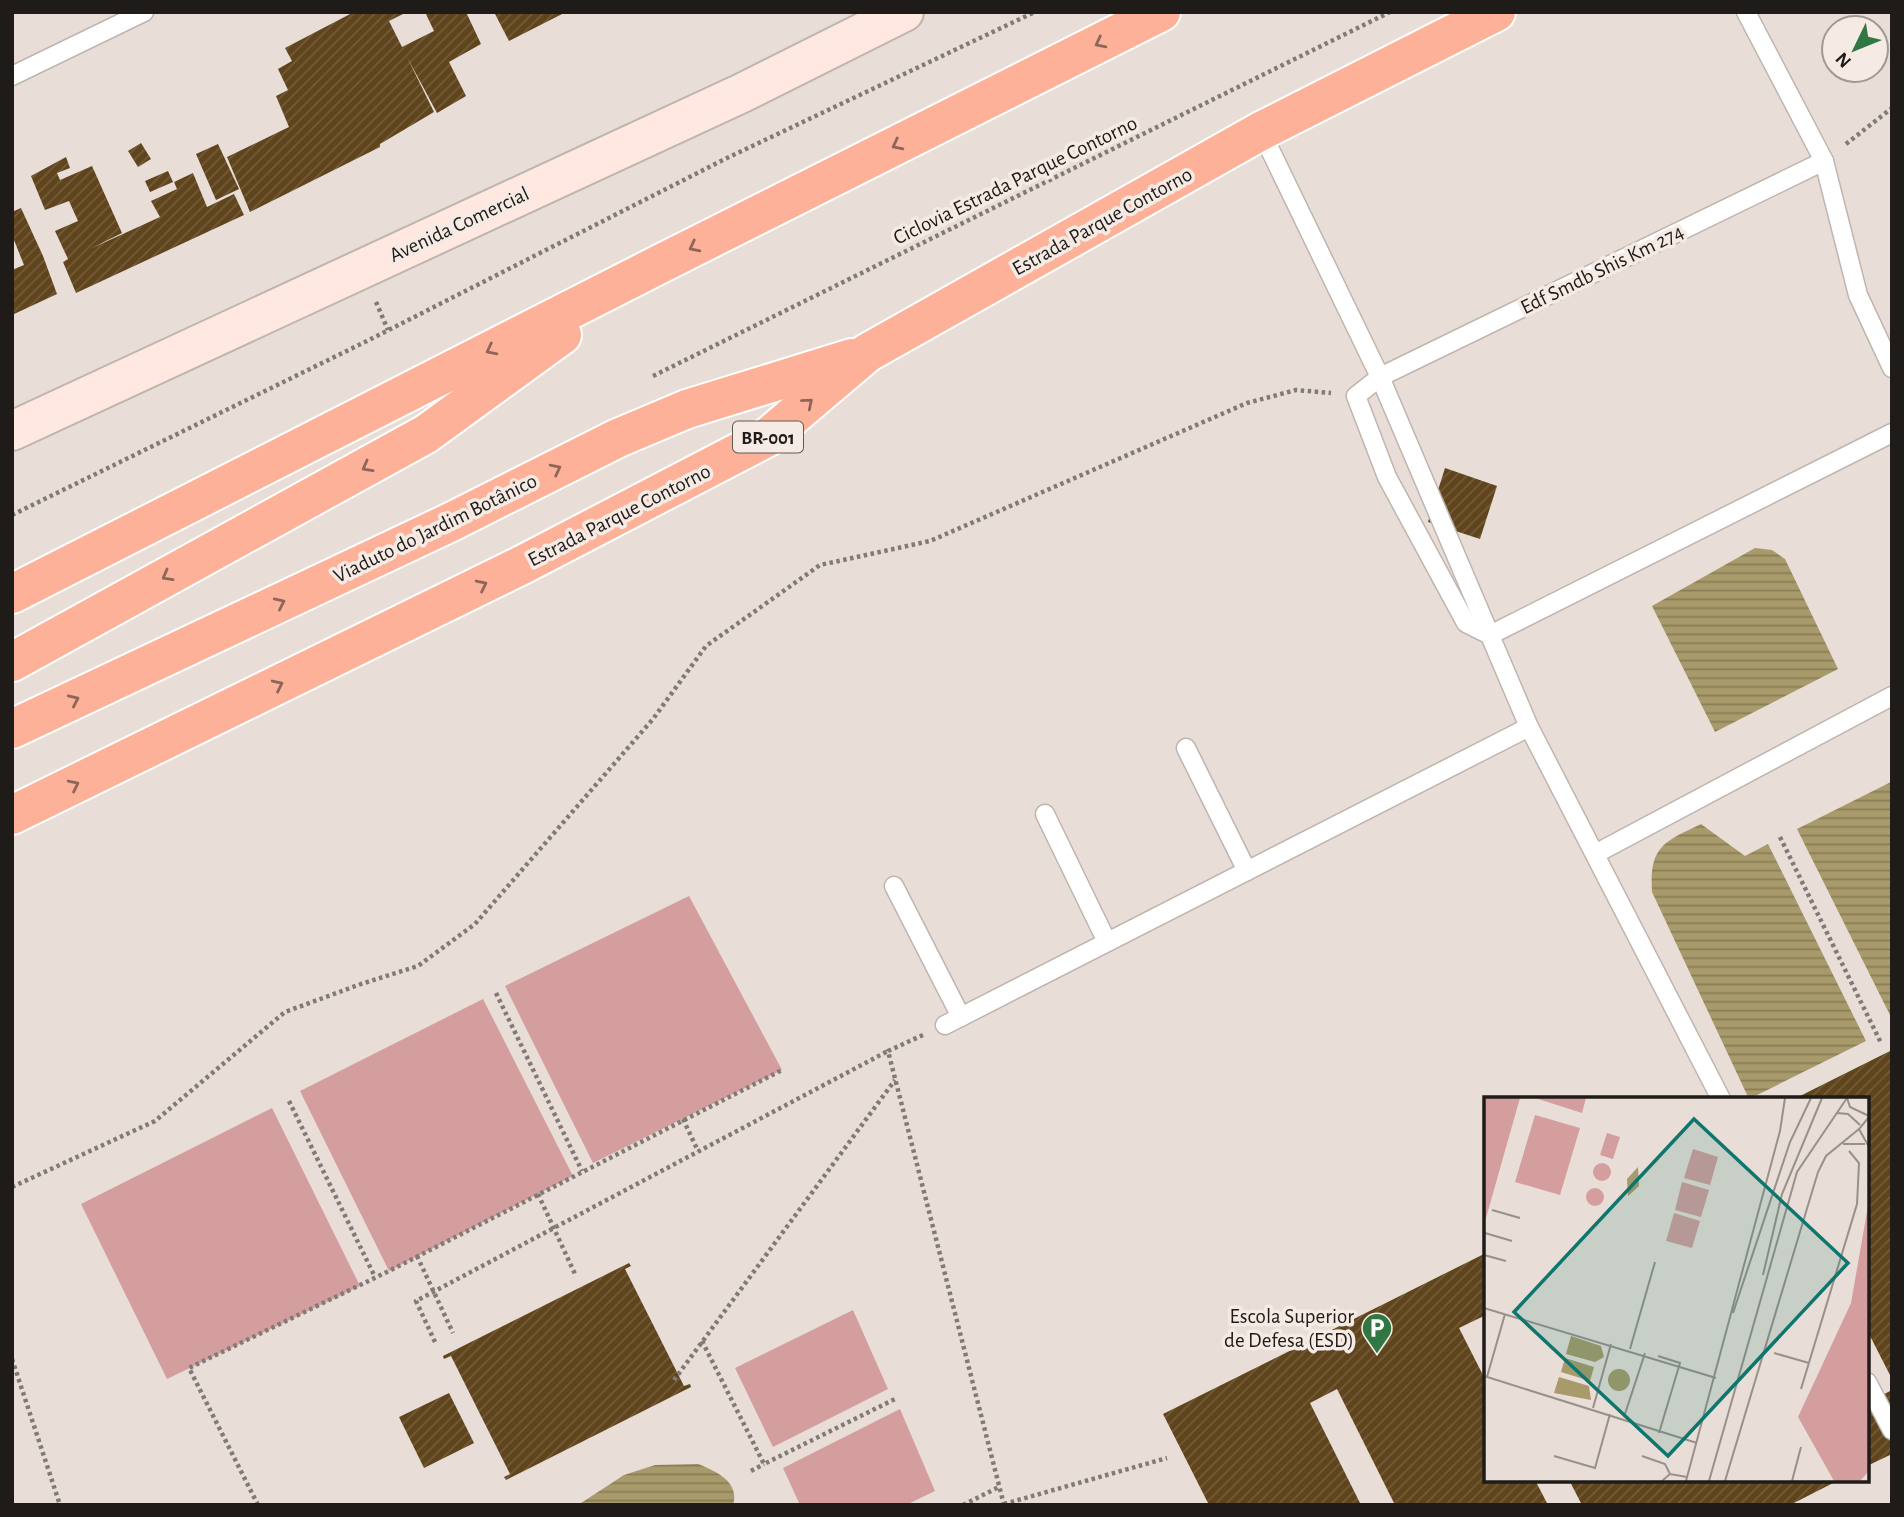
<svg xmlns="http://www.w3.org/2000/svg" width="1904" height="1517" viewBox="0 0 1904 1517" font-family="'Alegreya Sans',sans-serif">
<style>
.grass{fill:#d49e9e}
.water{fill:url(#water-rules)}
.building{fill:url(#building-hatch)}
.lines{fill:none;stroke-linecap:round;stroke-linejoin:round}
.lane-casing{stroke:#bfb5ae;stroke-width:21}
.secondary-casing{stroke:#bfb5ae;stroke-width:42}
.highway-casing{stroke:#fff;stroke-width:42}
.path{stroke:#817a76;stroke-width:4.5;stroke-dasharray:3.5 3.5;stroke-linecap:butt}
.lane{stroke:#fff;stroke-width:18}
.secondary{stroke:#ffe8e0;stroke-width:38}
.highway{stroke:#feb199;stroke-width:38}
.oneway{stroke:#8e6659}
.labels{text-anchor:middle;stroke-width:7;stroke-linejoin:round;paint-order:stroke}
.shield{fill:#f6ebe4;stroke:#605956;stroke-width:2}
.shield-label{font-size:19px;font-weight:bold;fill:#1f1b19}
.street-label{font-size:21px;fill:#1f1b19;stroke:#f6ebe4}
.poi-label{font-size:21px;fill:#1f1b19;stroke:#f6ebe4;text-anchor:end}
.inset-road{fill:none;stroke:#98908b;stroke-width:2}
.view{fill:#0f766e;fill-opacity:0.15;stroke:#0f766e;stroke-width:3.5}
.inset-edge{fill:none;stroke:#1f1b19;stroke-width:3.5}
</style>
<defs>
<pattern id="water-rules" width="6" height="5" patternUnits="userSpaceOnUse" patternTransform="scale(1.75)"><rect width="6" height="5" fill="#a89a6a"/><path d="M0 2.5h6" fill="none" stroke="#887d56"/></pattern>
<pattern id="building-hatch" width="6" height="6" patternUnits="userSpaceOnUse" patternTransform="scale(1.75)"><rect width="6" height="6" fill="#5f441c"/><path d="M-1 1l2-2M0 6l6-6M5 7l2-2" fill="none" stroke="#725c3c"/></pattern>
</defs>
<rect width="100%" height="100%" fill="#e8ded7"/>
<g class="grass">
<polygon points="689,896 782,1070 593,1163 505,986"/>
<polygon points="483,999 573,1176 389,1271 300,1091"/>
<polygon points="272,1108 360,1286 167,1379 81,1204"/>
<polygon points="853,1310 888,1389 773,1447 735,1368"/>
<polygon points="900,1409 935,1491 906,1505 800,1505 783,1468"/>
</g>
<g class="water">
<polygon points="1755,548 1772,550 1785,559 1838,669 1715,732 1652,606"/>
<polygon points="1891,782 1892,785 1892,1019 1797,829"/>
<path d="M1701 824 1745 856 1768 844 1866 1041 1749 1099 1652 892C1649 846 1664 842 1701 824Z"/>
<path d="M698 1464C716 1471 740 1482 733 1505H578L624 1475 655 1465Z"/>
</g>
<g class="building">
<polygon points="354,12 407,12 389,21 402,47 434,31 425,12 466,12 481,44 449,62 466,96 437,113 407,57 434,112 380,144 380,147 250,212 227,157 289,127 276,96 288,90 278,69 292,61 285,48"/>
<polygon points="494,12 566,12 509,41"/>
<polygon points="141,143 151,159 138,167 128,151"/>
<polygon points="218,144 239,189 216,200 196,154"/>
<polygon points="66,157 70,168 57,173 60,180 92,166 122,233 90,249 160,217 151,201 177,189 174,182 193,173 207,207 234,194 244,215 76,293 63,262 68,259 55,231 78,221 69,201 45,210 31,176"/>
<polygon points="168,171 173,182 150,192 145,181"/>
<polygon points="21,208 43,256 57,294 12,315 12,270 24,265 12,235 12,212"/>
<polygon points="1445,468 1497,486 1480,539 1428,522"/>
<polygon points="1892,1050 1892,1379 1867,1330 1867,1099 1794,1099"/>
<polygon points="1486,1253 1486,1315 1459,1328 1486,1381 1486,1480 1535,1480 1548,1505 1395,1505 1337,1389 1310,1403 1361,1505 1209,1505 1163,1414"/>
<polygon points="629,1263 631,1266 625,1269 684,1386 690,1384 691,1387 506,1480 504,1477 510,1474 451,1356 444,1359 443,1356"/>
<polygon points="1892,1390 1892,1454 1867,1466 1867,1398 1869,1402"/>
<polygon points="449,1393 474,1443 424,1468 399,1417"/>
<polygon points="1569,1480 1839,1480 1790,1505 1582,1505"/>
</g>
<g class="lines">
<g class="lane-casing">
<g id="lane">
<polyline points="1746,12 1824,161 1858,295 1892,368"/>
<polyline points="12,76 144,12"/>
<polyline points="1261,131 1380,377 1529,727 1721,1099"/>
<polyline points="1824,161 1380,377 1356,396 1387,477 1466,623 1490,635 1892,433"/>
<polyline points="1186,748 1247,871"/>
<polyline points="1045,814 1107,942"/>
<polyline points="1595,854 1892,696"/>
<polyline points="894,886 961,1017"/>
<polyline points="945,1025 1529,727"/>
<polyline points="1867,1382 1892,1430"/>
</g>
</g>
<g class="secondary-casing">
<polyline id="secondary" points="12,431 742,93 904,12"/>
</g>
<g class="highway-casing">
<g id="highway">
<polyline points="12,594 660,264 1161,12"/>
<polyline points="12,662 426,434 562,335"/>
<polyline points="12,729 451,522 618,438 687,409 852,358"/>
<polyline points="12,815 522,565 768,437 867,353 1261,131 1496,12"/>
</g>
</g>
<g class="path">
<polyline points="1846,144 1892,108"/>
<polyline points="376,302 388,330"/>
<polyline points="653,376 1390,12"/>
<polyline points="12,515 367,341 725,159 1035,12"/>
<polyline points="1780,837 1881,1043"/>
<polyline points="496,993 582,1171"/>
<polyline points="923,1035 888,1051 1004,1505"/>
<polyline points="289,1101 375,1277"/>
<polyline points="683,1119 698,1151"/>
<polyline points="12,1187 155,1121 285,1012 361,984 418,966 475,924 653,719 706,646 820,565 930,541 1247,403 1296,390 1331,393"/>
<polyline points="538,1194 575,1274"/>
<polyline points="417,1256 453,1333"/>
<polyline points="702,1341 764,1464 895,1399"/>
<polyline points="435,1342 416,1301 888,1051"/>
<polyline points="12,1359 60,1505"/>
<polyline points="674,1380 895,1080"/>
<polyline points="751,1471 764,1464"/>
<polyline points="1004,1504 1167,1458"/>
<polyline points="258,1505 189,1368 389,1271 782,1070"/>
<polyline points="963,1505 999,1487"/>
</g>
<use href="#lane" class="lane"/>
<use href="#secondary" class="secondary"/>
<use href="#highway" class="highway"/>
</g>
<defs><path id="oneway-chevron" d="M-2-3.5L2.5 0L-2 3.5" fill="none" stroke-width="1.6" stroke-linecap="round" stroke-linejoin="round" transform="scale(1.75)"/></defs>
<g class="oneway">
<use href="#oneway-chevron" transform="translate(1100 43) rotate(153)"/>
<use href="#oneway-chevron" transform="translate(897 145) rotate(153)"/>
<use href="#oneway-chevron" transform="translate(694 247) rotate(153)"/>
<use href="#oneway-chevron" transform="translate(491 350) rotate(153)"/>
<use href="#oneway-chevron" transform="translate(808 403) rotate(-40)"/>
<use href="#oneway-chevron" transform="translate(367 467) rotate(151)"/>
<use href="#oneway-chevron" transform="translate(556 469) rotate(-27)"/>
<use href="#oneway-chevron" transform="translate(167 576) rotate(151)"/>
<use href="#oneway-chevron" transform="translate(482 585) rotate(-26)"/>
<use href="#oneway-chevron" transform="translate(280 603) rotate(-25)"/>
<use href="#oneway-chevron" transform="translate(278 685) rotate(-26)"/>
<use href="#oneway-chevron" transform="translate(74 700) rotate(-25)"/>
<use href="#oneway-chevron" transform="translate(74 785) rotate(-26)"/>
</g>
<defs>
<g id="parking-pin" transform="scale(1.575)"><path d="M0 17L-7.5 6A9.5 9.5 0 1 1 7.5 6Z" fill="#307743" stroke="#f6ebe4"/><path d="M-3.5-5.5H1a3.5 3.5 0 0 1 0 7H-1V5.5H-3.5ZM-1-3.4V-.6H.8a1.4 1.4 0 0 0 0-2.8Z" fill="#fff"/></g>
</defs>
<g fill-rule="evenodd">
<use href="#parking-pin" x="1377" y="1328"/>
</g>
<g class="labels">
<rect class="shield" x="733" y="421.5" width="70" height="31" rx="5"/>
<g class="shield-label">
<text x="768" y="444">BR-001</text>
</g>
<g class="street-label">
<text transform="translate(1015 180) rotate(-26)" y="7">Ciclovia Estrada Parque Contorno</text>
<text transform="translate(1102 221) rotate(-29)" y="7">Estrada Parque Contorno</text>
<text transform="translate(459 224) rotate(-25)" y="7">Avenida Comercial</text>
<text transform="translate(1602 269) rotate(-26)" y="7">Edf Smdb Shis Km 274</text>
<text transform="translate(619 515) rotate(-27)" y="7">Estrada Parque Contorno</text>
<text transform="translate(435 528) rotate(-26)" y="7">Viaduto do Jardim Botânico</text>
</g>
<g class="poi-label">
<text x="1354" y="1323">Escola Superior<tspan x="1354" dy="24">de Defesa (ESD)</tspan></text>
</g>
</g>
<g transform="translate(1484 1097)">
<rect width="385" height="385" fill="#e8ded7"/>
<path d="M51 1H102L98 16ZM51 18 96 31 76 98 31 85ZM123 36 136 40 129 62 116 58ZM209 52 234 60 226 88 200 81ZM385 59V374L376 384H350L314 320 367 206 384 109ZM109 75a9 9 0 1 1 18 0a9 9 0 1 1-18 0ZM198 85 225 93 217 120 191 113ZM102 100a9 9 0 1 1 18 0a9 9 0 1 1-18 0ZM190 116 216 124 208 151 182 144Z" fill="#d49e9e"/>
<path d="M0 1H36L0 128Z" fill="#d49e9e"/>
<path d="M154 70 155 89 144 99 143 82ZM87 239 117 249 120 260 111 265 82 257ZM81 261 110 270 106 284 77 275ZM124 283a11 11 0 1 1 22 0a11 11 0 1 1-22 0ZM75 280 105 289 107 303 70 296Z" fill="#a89a6a"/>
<path class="inset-road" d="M363 1 366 10 385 19M353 16 364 17 376 28M385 20 375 32 385 50M359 47H381M8 113 36 121M1 136 28 144M0 158 22 164M279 178 298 97 338 1M0 211 232 281M249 216 306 45 327 1M146 252 171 165M290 256 325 266M174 259 196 266 175 336M0 279 213 346M3 280 21 217M317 292 373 107 375 66 365 54M109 311 127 247M140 320 161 256M70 359 111 371 126 317M158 359 181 367 186 377M178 384 186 377 203 380M202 384 296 34 301 1M225 384 313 75 363 1M241 384 334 75 342 59 375 32M308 384 317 350"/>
<path class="view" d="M210 22 364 166 184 359 30 215Z"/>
<rect width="385" height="385" class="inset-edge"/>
</g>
<rect width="1904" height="1517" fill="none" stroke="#1f1b19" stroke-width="28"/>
<g transform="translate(1855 49) rotate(227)"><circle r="33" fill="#f6ebe4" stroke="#a09893" stroke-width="2"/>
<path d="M0-5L12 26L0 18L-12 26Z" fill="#307743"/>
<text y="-10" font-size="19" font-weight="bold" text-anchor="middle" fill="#1f1b19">N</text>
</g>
</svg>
